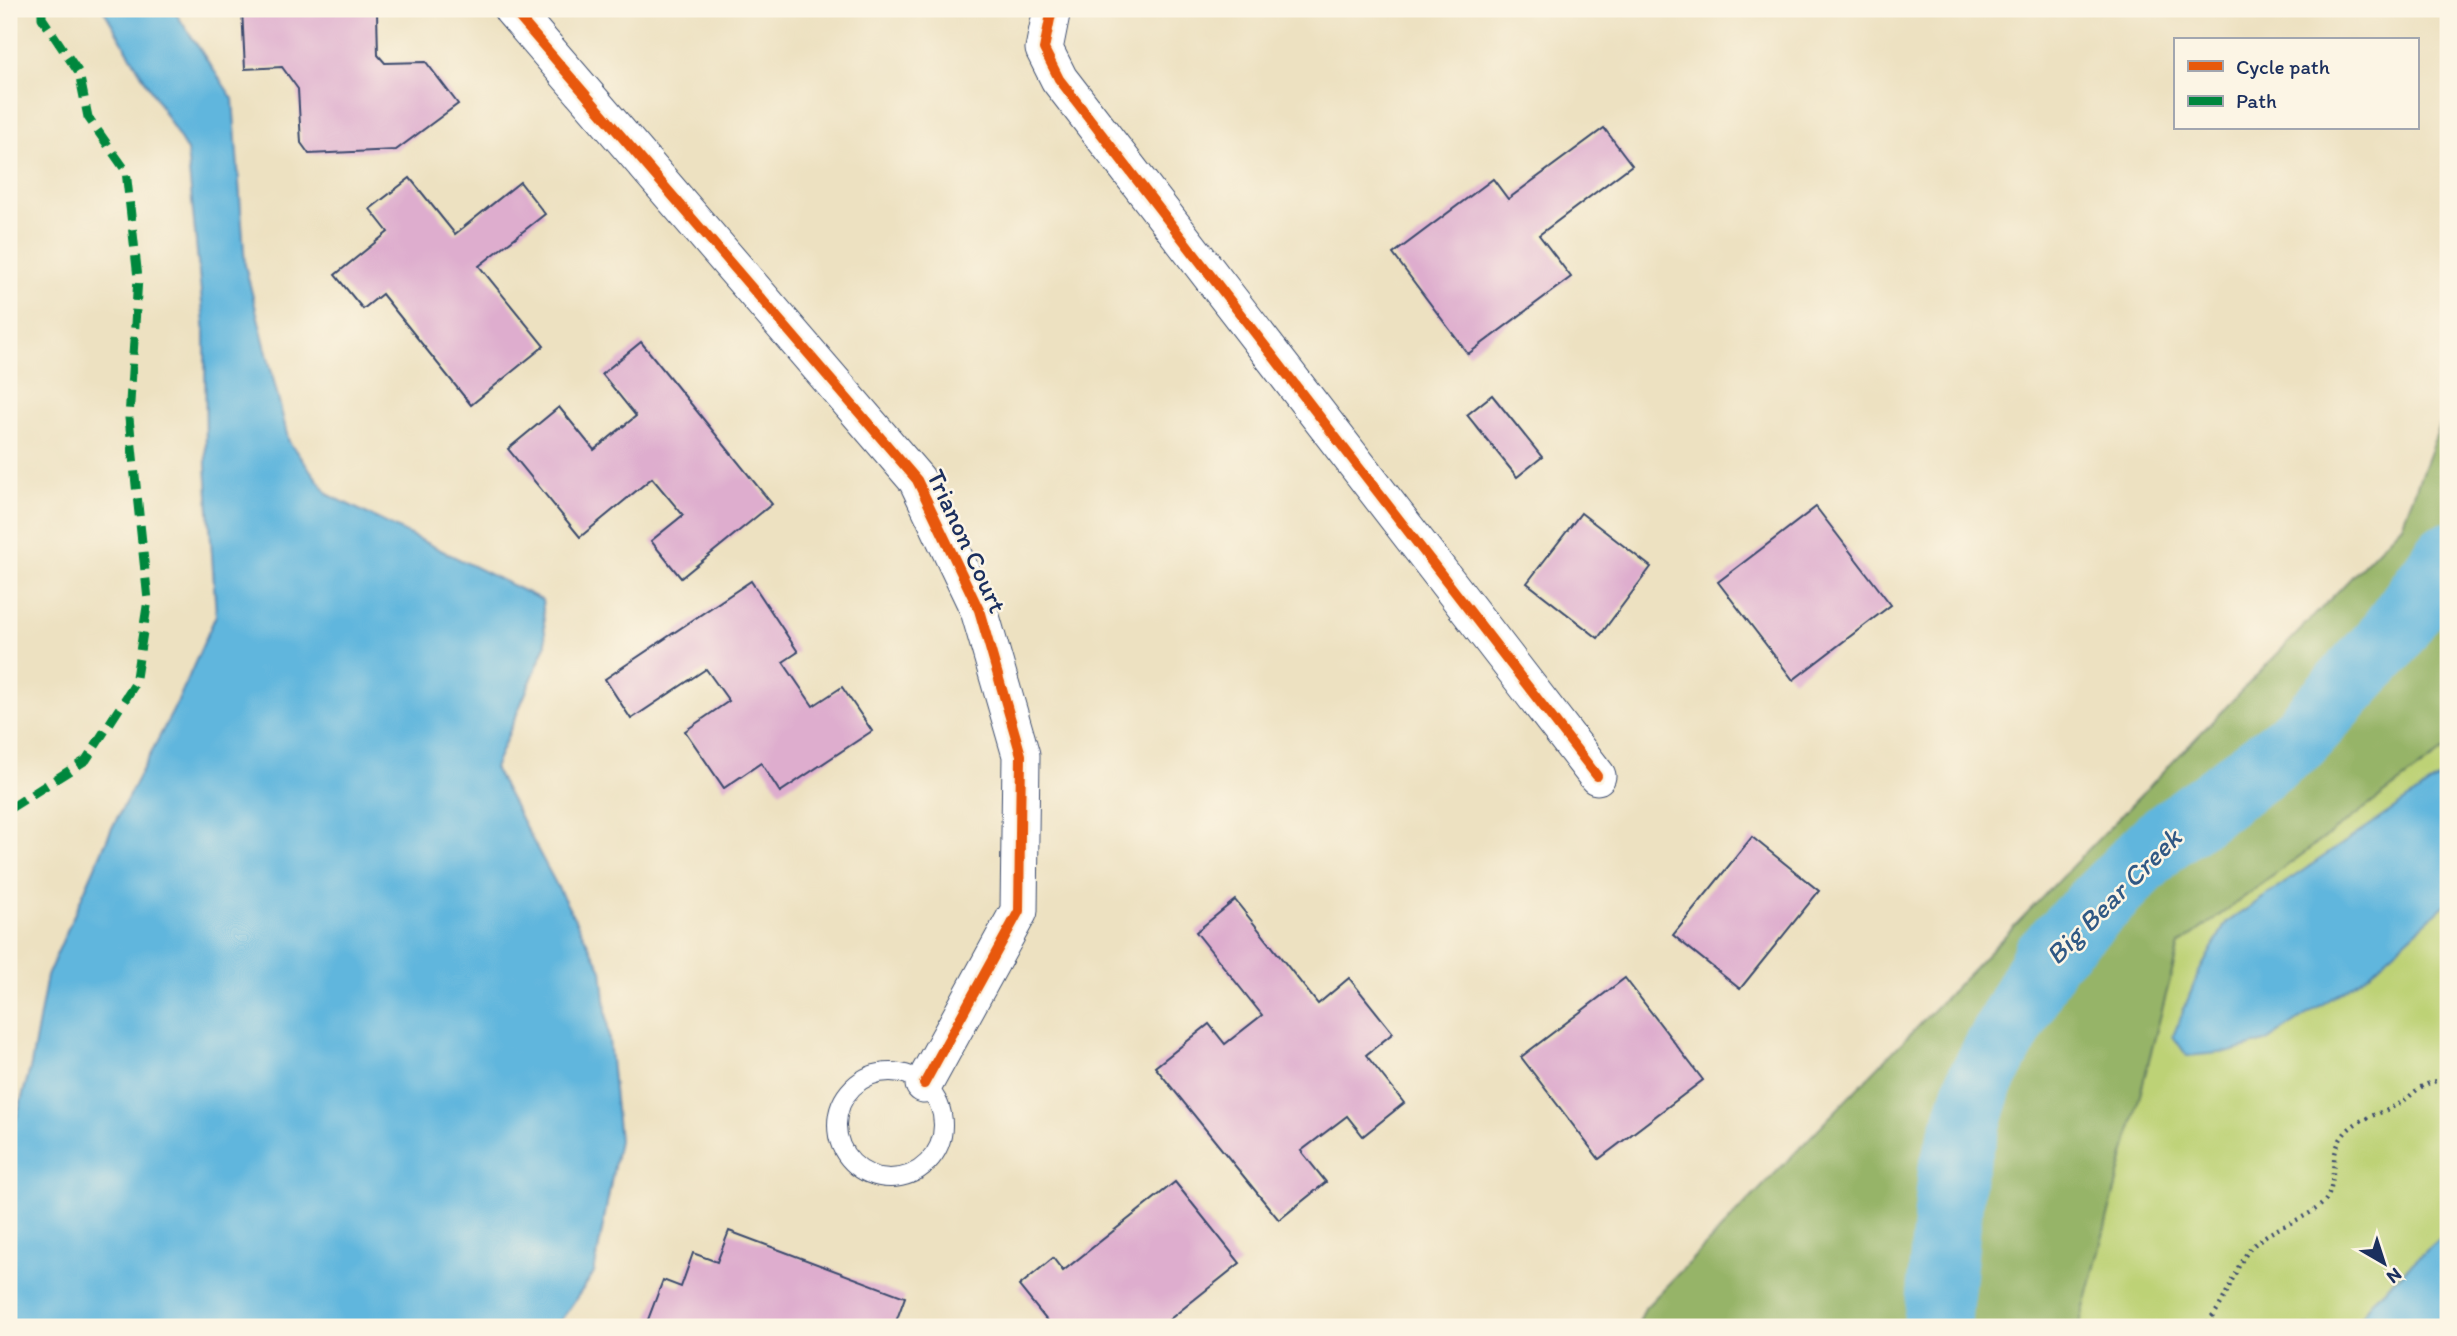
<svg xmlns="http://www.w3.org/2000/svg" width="2457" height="1336" viewBox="0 0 2457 1336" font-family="Itim,sans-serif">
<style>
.green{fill:#bdd276;stroke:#6c806a;stroke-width:2}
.forest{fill:#96b467;stroke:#587262;stroke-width:2}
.water{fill:#61b6dd;stroke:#3e729e;stroke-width:2}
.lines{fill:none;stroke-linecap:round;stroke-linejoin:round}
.river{stroke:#61b6dd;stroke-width:68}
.building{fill:#deadce}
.lane-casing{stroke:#3a4a6d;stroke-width:20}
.street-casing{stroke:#3a4a6d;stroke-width:39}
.path{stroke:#3a4a6d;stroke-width:4.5;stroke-dasharray:2 5;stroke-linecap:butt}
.lane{stroke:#fff;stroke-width:18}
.street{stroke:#fff;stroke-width:37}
.quiet{stroke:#00873e;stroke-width:9;stroke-dasharray:18 9;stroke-linecap:butt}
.cycleway-casing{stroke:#fcf5e5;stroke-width:15}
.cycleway{stroke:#e8590c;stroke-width:10}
.labels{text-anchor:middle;stroke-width:5;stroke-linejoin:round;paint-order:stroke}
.street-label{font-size:26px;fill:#1b2f5e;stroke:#fcf5e5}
.water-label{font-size:28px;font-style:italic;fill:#305884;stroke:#fcf5e5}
</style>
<rect width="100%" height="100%" fill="#fcf5e5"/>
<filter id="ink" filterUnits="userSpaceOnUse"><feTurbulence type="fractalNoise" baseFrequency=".0143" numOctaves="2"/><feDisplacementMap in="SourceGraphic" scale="14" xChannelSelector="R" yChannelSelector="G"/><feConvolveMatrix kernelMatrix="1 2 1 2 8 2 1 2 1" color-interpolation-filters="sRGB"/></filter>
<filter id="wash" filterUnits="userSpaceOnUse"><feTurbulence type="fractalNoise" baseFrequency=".00686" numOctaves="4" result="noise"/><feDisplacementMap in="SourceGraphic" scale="28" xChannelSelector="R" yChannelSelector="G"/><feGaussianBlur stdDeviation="1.57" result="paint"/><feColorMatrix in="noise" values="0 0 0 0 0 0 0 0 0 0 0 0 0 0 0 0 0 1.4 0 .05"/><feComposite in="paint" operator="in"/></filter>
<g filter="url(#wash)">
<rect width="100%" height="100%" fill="#ede1c1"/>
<polygon class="green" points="2448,747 2448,1327 2079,1327 2179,945"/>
<polygon class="forest" points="2448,404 2448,747 2179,945 2079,1327 1637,1327 1645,1308 2402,525"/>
<g class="water">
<polygon points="103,9 173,9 233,99 245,265 289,442 329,495 542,600 546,645 494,768 602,970 619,1140 594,1273 556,1327 9,1327 9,1145 31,1065 47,976 112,828 178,701 216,615 206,466 205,334 187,151"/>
<polygon points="2448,772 2448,902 2370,973 2265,1042 2230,1052 2187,1056 2173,1036 2199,972 2226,923"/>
<polygon points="2448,1231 2448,1327 2354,1327 2373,1299"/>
</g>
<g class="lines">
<polyline class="river" points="1937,1327 1952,1171 1980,1082 2047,956 2160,842 2297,740 2384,645 2448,556"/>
</g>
<g id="blocks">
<g class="building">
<polygon points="242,9 374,9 377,12 378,55 385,63 426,62 458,104 396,150 309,154 301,143 298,89 282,67 245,69"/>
<polygon points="1604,128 1632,165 1539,235 1571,277 1468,354 1393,254 1493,179 1508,199"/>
<polygon points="410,178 455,234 520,182 545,214 479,266 544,346 471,405 382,294 363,309 335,275 388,232 370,209"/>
<polygon points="641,342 772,504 681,578 651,541 683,515 652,478 580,537 508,449 559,407 594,450 636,416 602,374"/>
<polygon points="1492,395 1542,457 1517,477 1467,415"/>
<polygon points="1816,507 1891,605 1793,680 1718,582"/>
<polygon points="1581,513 1651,567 1598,638 1527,583"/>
<polygon points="751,581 798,652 783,662 813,706 842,687 872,731 780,792 761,763 724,788 685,731 729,701 706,669 631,719 605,679"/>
<polygon points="1752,837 1819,891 1740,989 1673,935"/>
<polygon points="1235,900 1318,1004 1349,978 1393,1033 1366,1055 1404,1103 1363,1136 1347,1116 1301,1151 1326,1182 1279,1220 1155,1067 1209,1024 1225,1044 1262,1015 1196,932"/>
<polygon points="1625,978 1703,1080 1599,1159 1521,1057"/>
<polygon points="1175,1182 1240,1263 1160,1327 1052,1327 1019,1286 1053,1258 1063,1271"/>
<polygon points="729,1231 905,1297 894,1327 651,1327 646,1325 663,1280 681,1287 693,1253 717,1262"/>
</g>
</g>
</g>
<g filter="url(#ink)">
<use href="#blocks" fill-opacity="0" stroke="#3a4a6d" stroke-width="2"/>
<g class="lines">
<g class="lane-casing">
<circle id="lane" cx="890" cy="1125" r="53"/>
</g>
<g class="street-casing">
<g id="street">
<polyline points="512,9 917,480 979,610 1021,755 1019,911 924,1084"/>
<polyline points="1052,9 1044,49 1059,79 1597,776"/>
</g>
</g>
<path class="path" d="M2202 1327C2228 1306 2230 1271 2252 1247 2272 1226 2304 1222 2324 1202 2336 1189 2331 1166 2336 1150 2345 1118 2378 1117 2402 1102 2409 1098 2415 1090 2423 1086 2430 1082 2440 1080 2448 1078"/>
<use href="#lane" class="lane"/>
<use href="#street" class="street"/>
<polyline class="quiet" points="9,809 86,760 135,684 148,600 129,418 138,278 126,171 88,117 79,73 42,18 42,9"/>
<g class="cycleway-casing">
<g id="cycleway">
<polyline points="512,9 917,480 979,610 1021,755 1019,911 924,1084"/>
<polyline points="1052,9 1044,49 1059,79 1597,776"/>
</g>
</g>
<use href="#cycleway" class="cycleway"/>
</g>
</g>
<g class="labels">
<g class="street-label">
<text transform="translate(967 541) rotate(65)" y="9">Trianon Court</text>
</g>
<g class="water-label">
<text transform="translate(2113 896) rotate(-45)" y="10">Big Bear Creek</text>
</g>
</g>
<rect width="2457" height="1336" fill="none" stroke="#fcf5e5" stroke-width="35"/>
<rect x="2174" y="38" width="245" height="91" fill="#fcf5e5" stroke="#a2a6af" stroke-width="2"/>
<rect x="2188" y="61" width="35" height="10" fill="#e8590c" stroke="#a2a6af" stroke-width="2"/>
<text x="2236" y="74" font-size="21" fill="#1b2f5e">Cycle path</text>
<rect x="2188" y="96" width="35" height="10" fill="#00873e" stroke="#a2a6af" stroke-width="2"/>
<text x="2236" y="108" font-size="21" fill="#1b2f5e">Path</text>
<g transform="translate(2384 1263) rotate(141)" stroke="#fcf5e5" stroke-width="5" paint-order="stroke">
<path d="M0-5L12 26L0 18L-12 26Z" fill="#1b2f5e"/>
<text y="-10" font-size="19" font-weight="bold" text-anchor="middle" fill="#1b2f5e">N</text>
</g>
</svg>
